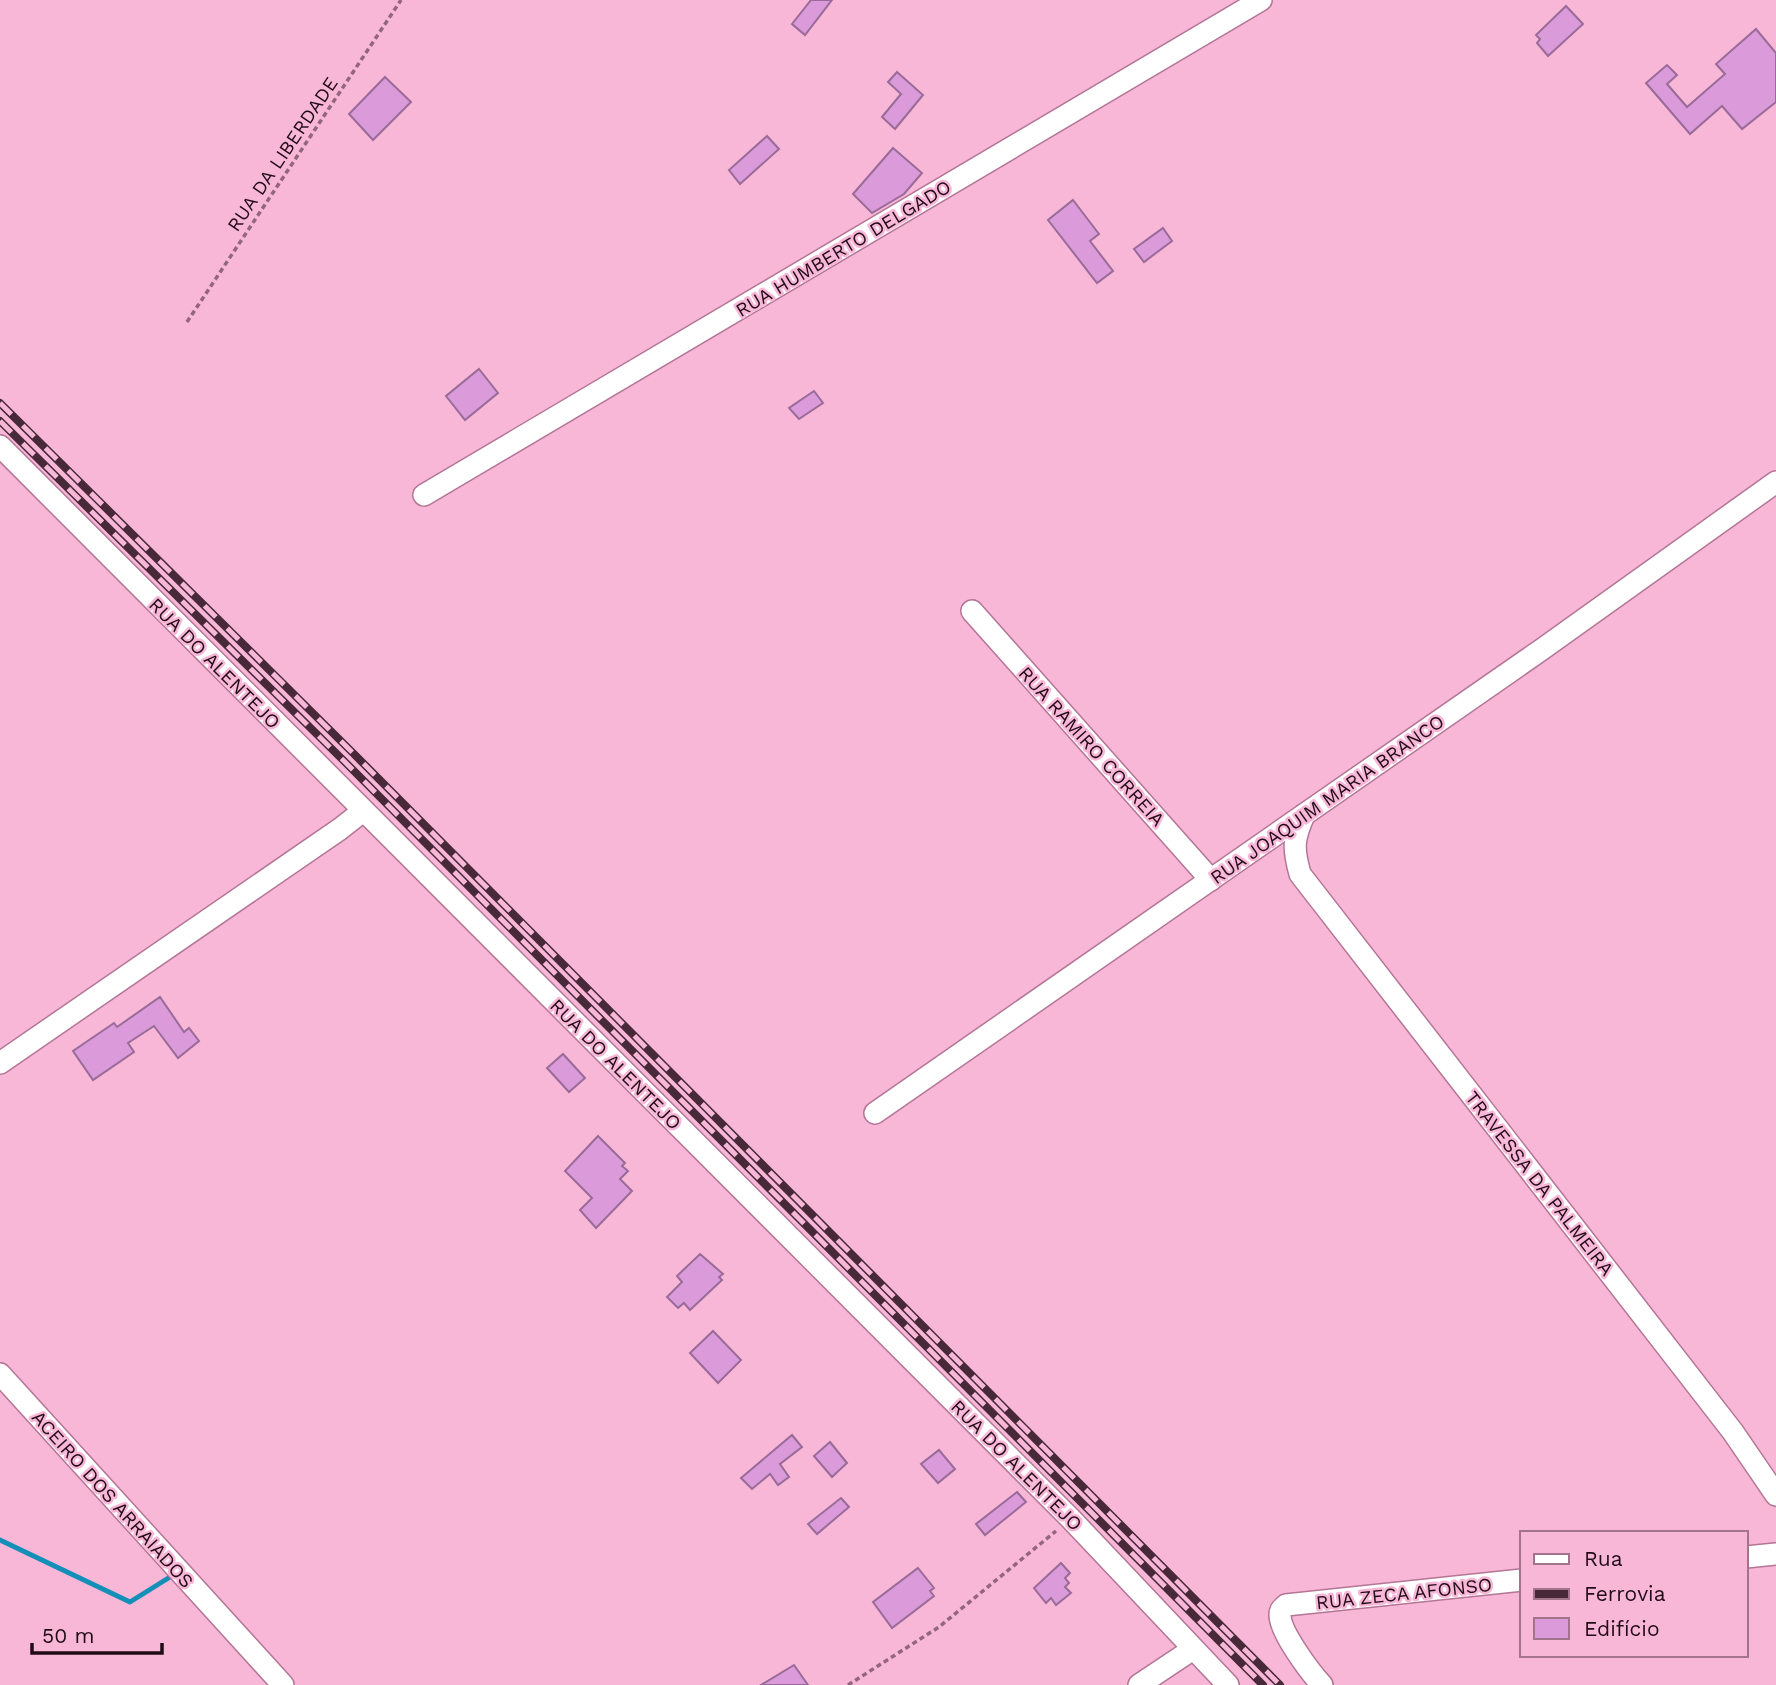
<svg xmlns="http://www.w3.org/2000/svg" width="1776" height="1685" font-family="'Work Sans',sans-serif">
<rect width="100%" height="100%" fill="#f9b7d8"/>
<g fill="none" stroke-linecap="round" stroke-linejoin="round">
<path stroke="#148fb7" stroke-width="5" d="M 0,1540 L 130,1602 L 170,1577"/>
</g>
<g fill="#db9ad9" stroke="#996b98" stroke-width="2">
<path d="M 811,0 L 832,0 L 805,35 L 792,24 Z"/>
<path d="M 1566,6 L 1583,24 L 1548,56 L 1537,43 L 1540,39 L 1536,35 Z"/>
<path d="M 1756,29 L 1776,53 L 1776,102 L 1742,129 L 1722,106 L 1690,134 L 1646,83 L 1667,65 L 1677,75 L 1667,84 L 1687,107 L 1725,74 L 1716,64 Z"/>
<path d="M 897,72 L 923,95 L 895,129 L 882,117 L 901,94 L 888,82 Z"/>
<path d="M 385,77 L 411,102 L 373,140 L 349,114 Z"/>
<path d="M 767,136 L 779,149 L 740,184 L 729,170 Z"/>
<path d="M 893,148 L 922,173 L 904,194 L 872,213 L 853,194 Z"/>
<path d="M 1073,200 L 1099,234 L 1090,241 L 1113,271 L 1097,283 L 1048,220 Z"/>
<path d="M 1163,228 L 1172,241 L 1144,262 L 1134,249 Z"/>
<path d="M 479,369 L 498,393 L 465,420 L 446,396 Z"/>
<path d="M 814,391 L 823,403 L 799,419 L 789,408 Z"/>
<path d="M 160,997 L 184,1032 L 189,1028 L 199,1041 L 178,1058 L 154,1026 L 128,1043 L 134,1052 L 93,1080 L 73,1051 L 114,1023 L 117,1027 Z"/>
<path d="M 563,1054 L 585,1078 L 569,1092 L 547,1068 Z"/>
<path d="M 598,1136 L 625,1163 L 622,1166 L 628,1171 L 620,1179 L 632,1191 L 596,1228 L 580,1210 L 592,1198 L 565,1171 Z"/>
<path d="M 700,1254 L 723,1274 L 719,1277 L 722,1280 L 690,1310 L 684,1303 L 678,1308 L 667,1297 L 682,1282 L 677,1276 Z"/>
<path d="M 713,1331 L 741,1360 L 718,1383 L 690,1353 Z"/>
<path d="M 792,1435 L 802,1447 L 780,1464 L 789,1477 L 778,1485 L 770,1474 L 752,1489 L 741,1478 Z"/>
<path d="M 830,1442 L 847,1463 L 832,1477 L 814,1456 Z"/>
<path d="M 939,1450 L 955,1469 L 938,1483 L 921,1464 Z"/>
<path d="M 1017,1492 L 1026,1502 L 985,1535 L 976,1524 Z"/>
<path d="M 841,1498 L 849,1507 L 817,1534 L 808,1524 Z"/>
<path d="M 1061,1563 L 1070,1573 L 1065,1578 L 1069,1583 L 1065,1587 L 1071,1593 L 1056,1605 L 1051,1598 L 1046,1603 L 1034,1588 Z"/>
<path d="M 918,1568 L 934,1588 L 930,1591 L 934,1596 L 892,1628 L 873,1602 Z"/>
<path d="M 794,1665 L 808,1685 L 761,1685 Z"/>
</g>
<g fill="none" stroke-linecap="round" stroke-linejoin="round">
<defs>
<g id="street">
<path d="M 0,446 L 1071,1519 L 1228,1685"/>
<path d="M 424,495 L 1261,0"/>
<path d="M 972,611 L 1211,880"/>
<path d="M 1304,815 C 1293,840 1293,848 1300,874 L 1733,1432 L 1776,1495"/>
<path d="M 0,1063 L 340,829 L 363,811"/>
<path d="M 875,1113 L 1541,650 L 1776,482"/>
<path d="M 0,1374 L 283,1685"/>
<path d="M 1746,1557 L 1776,1554"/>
<path d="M 1139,1685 L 1193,1649"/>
<path d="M 1322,1685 C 1310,1672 1280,1632 1280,1615 C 1280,1609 1282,1609 1286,1605 L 1522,1580"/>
</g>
</defs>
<use href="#street" stroke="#b37695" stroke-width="24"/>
<g stroke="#94667d" stroke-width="3.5" stroke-dasharray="5 3.5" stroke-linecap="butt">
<path d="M 187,322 L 401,0"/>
<path d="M 848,1685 L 939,1627 L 1056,1531"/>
</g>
<use href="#street" stroke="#fff" stroke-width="21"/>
<defs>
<g id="rail">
<path d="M 0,403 L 353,753 L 1280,1685"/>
<path d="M 0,421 L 344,761 L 1263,1685"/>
</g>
</defs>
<use href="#rail" stroke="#472939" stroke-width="8"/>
<use href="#rail" stroke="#f9b7d8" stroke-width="5" stroke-dasharray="16" stroke-linecap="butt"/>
</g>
<g text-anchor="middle" stroke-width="5" stroke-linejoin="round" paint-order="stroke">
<g font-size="19" fill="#210b17" stroke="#f9b7d8">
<text transform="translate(282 154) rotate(-56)" y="7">RUA DA LIBERDADE</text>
<text transform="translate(843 248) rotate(-31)" y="7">RUA HUMBERTO DELGADO</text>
<text transform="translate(215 663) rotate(45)" y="7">RUA DO ALENTEJO</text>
<text transform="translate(1092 746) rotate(48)" y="7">RUA RAMIRO CORREIA</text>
<text transform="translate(1327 799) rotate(-35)" y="7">RUA JOAQUIM MARIA BRANCO</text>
<text transform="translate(616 1064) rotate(45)" y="7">RUA DO ALENTEJO</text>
<text transform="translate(1540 1183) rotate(52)" y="7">TRAVESSA DA PALMEIRA</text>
<text transform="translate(1017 1465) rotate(45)" y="7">RUA DO ALENTEJO</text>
<text transform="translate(113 1499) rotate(48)" y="7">ACEIRO DOS ARRAIADOS</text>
<text transform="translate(1404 1593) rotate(-6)" y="7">RUA ZECA AFONSO</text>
</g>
</g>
<rect x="1520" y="1531" width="228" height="126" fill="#f9b7d8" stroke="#a3728b" stroke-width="2"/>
<rect x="1534" y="1554" width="35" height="10" fill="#ffffff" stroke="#a3728b" stroke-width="2"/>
<text x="1584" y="1566" font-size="21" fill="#210b17">Rua</text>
<rect x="1534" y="1589" width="35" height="10" fill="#472939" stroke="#a3728b" stroke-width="2"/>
<text x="1584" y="1601" font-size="21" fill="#210b17">Ferrovia</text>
<rect x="1534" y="1618" width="35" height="21" fill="#db9ad9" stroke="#a3728b" stroke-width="2"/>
<text x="1584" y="1636" font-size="21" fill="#210b17">Edifício</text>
<path d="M32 1643v10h130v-10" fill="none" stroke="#210b17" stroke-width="3.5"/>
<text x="42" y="1643" font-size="21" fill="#210b17" stroke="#f9b7d8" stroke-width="5" paint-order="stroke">50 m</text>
</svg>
